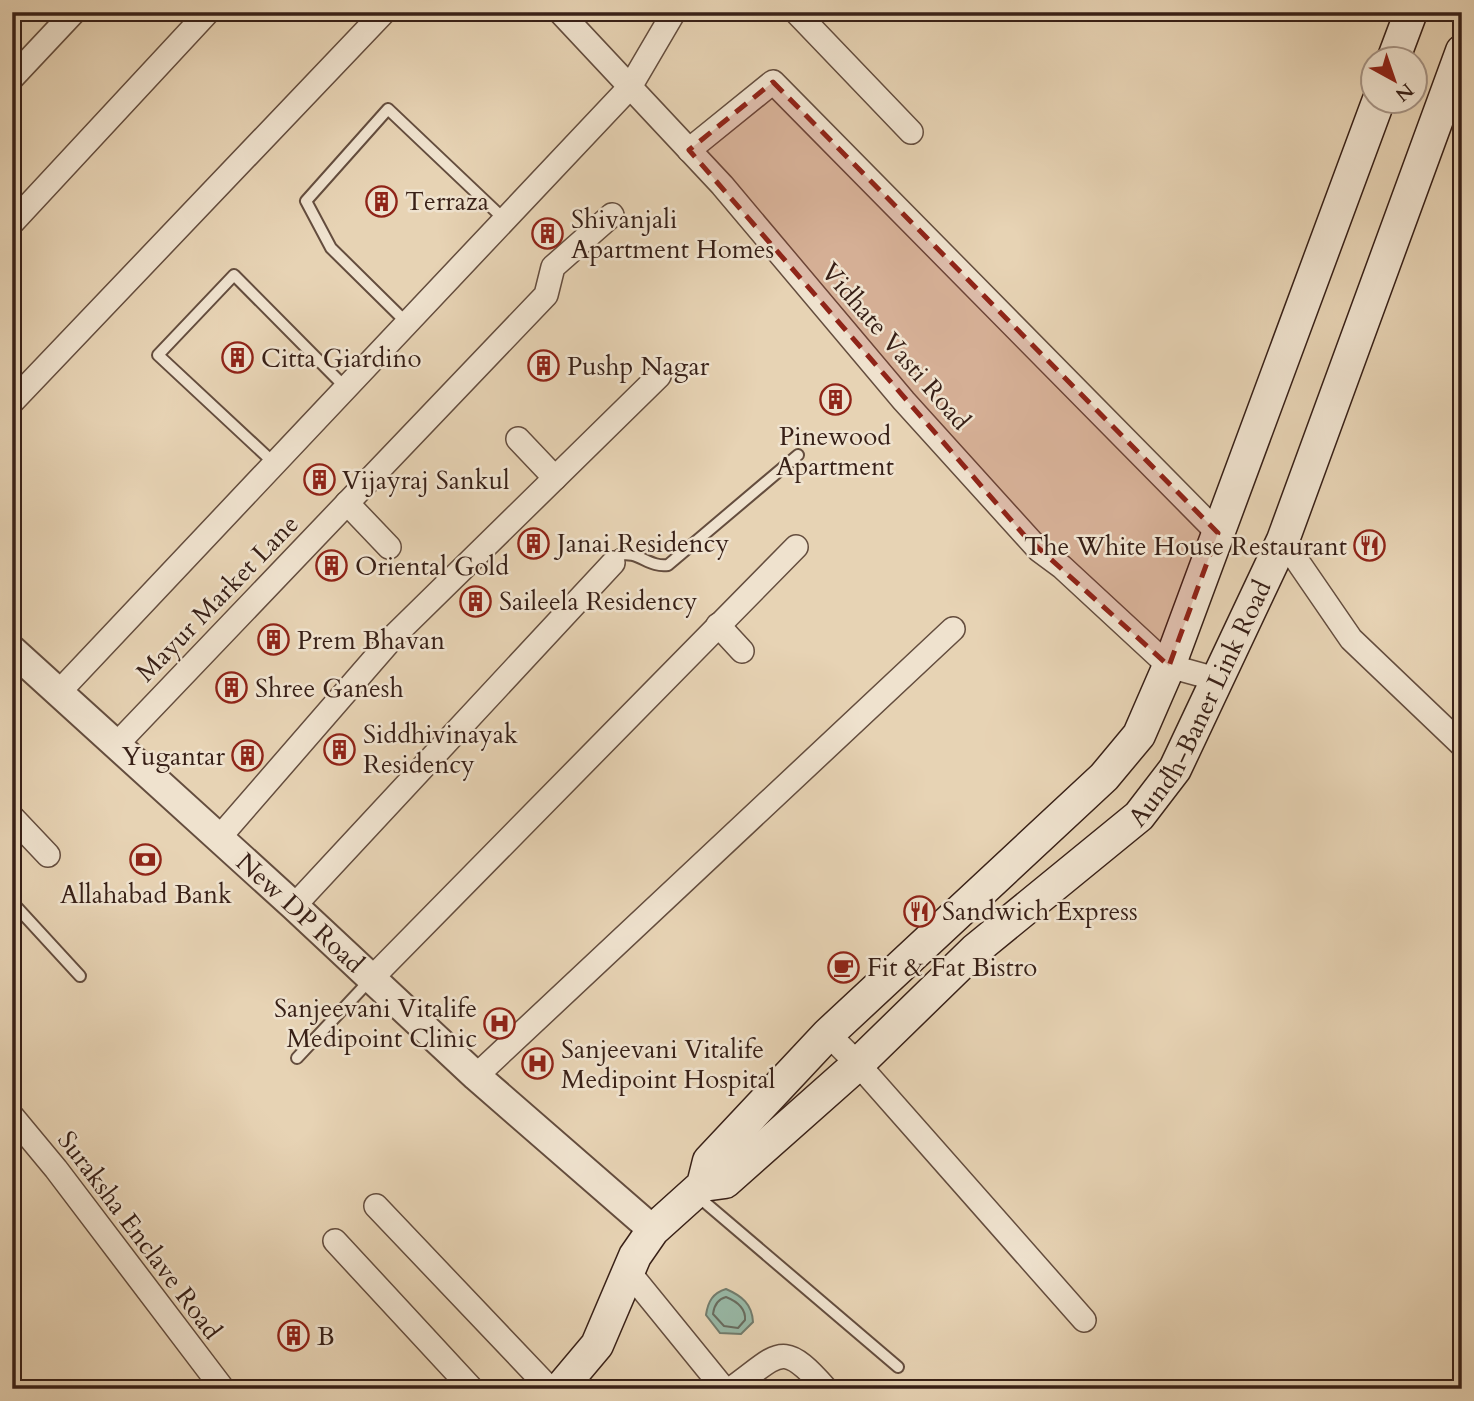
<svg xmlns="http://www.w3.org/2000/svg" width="1474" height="1401" font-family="Cardo,serif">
<rect width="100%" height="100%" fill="#e7d3b4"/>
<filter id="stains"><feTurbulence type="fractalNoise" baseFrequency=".00286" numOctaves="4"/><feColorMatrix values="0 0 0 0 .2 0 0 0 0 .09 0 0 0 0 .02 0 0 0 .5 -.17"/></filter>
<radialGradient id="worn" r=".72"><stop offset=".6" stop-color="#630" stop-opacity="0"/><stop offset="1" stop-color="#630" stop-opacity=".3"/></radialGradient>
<path fill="#98b9a7" stroke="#727c6d" stroke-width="2" d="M 726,1289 C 742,1296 752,1304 753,1322 L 741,1334 L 720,1333 L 706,1315 C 708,1301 713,1293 726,1289 Z"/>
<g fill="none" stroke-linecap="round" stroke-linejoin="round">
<path stroke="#686c5f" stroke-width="2" d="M 726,1297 C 736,1301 746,1308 745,1320 L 738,1328 L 724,1326 L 713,1314 C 714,1306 718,1299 726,1297 Z"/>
<defs>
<g id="service">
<path d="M 407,323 L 331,248 L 306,201 L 388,109 L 505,220"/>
<path d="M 275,464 L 158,355 L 234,275 L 346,388"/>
<path d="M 613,563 L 619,555 C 638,550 649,568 668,565 L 798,455"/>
<path d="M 12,902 L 80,976"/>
<path d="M 297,1058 L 371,979"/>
<path d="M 695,1194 L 898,1367"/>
</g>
<g id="minor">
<path d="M 560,12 L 722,185 L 904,401 L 1039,550 L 1062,567 L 1169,666 L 1216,679"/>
<path d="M 796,12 L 911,132"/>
<path d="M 12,78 L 74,12"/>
<path d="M 689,150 L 773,82 L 1218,533"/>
<path d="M 12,223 L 208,12"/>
<path d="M 12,402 L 384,12"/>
<path d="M 518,439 L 555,478"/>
<path d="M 347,503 L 389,547"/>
<path d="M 1283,540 L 1351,639 L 1462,745"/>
<path d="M 718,625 L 742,651"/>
<path d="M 59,692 L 630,87 L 674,12"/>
<path d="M 116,745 L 546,295 L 553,267 L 612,215"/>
<path d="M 12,817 L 48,855"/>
<path d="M 218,839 L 396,634 L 659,376"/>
<path d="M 294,906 L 613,563"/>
<path d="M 371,979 L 796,547"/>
<path d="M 828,1034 L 858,1064 L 1084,1320"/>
<path d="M 476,1076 L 953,629"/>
<path d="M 12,1116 L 56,1169 L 223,1389"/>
<path d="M 376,1206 L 550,1389"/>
<path d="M 335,1241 L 472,1389"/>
<path d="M 628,1271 L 724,1389"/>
<path d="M 731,1389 C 780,1354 781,1338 826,1389"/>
</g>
<g id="tertiary">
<path id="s1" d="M 12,650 L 294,906 L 476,1076 L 653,1230"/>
</g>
<g id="secondary">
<path d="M 1393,60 L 1411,12"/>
<path id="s2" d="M 703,1185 L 725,1182 L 858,1064 L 975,950 L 1139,816 L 1175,769 L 1283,540 L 1462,51"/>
<path d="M 560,1389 L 597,1345 L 635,1256 L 653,1230 L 703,1185 L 709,1161 L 828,1034 L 1104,777 L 1139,735 L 1169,666 L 1378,102"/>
</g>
</defs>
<use href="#service" stroke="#644d3e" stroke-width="14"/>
<use href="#minor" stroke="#644d3e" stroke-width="26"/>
<use href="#tertiary" stroke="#644d3e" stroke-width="32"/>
<use href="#secondary" stroke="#382017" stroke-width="35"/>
<use href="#service" stroke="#efe2ce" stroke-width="10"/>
<use href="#minor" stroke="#efe2ce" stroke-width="23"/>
<use href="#tertiary" stroke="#efe2ce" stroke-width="28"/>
<use href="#secondary" stroke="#efe2ce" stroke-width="32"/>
</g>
<path fill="#8f2418" fill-opacity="0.2" stroke="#8f2418" stroke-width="5" stroke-dasharray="14 9" stroke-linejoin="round" d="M 773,82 L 1218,533 L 1169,666 L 1024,535 L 689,150 Z"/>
<defs>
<symbol id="building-ring" viewBox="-11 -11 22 22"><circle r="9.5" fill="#efe2ce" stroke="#8f2418" stroke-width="1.5"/><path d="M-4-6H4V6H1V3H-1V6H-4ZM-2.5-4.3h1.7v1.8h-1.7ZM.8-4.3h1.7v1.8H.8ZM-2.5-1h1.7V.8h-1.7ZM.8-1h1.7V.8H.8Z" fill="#8f2418"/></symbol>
<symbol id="restaurant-ring" viewBox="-11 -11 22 22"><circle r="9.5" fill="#efe2ce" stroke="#8f2418" stroke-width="1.5"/><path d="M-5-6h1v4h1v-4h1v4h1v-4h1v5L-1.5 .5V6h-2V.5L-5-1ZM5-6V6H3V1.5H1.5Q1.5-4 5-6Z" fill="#8f2418"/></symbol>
<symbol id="bank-ring" viewBox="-11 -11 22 22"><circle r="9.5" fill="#efe2ce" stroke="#8f2418" stroke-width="1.5"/><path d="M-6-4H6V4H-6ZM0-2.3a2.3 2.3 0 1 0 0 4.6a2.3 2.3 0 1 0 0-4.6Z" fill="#8f2418"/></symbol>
<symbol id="cafe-ring" viewBox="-11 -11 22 22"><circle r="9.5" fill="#efe2ce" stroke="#8f2418" stroke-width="1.5"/><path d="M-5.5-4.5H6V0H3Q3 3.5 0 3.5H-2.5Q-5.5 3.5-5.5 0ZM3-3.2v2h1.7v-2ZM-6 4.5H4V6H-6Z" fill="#8f2418"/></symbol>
<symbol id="hospital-ring" viewBox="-11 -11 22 22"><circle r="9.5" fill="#efe2ce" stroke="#8f2418" stroke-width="1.5"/><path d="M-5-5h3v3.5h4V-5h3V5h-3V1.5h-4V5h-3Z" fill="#8f2418"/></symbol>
</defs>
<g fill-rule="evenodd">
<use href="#building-ring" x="364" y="184" width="35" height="35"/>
<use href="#building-ring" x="530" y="216" width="35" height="35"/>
<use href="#building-ring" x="220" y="340" width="35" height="35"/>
<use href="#building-ring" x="526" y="348" width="35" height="35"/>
<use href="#building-ring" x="818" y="382" width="35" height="35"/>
<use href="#building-ring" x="302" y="462" width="35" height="35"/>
<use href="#building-ring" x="516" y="526" width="35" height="35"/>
<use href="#restaurant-ring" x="1352" y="528" width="35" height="35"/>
<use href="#building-ring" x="314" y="548" width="35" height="35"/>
<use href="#building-ring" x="458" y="584" width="35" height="35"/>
<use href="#building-ring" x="256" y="622" width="35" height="35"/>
<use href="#building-ring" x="214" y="670" width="35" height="35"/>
<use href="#building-ring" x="322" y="732" width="35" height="35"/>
<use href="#building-ring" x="230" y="738" width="35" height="35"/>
<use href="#bank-ring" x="128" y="842" width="35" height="35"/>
<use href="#restaurant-ring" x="902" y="894" width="35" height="35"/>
<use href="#cafe-ring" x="826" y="950" width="35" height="35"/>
<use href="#hospital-ring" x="482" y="1006" width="35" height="35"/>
<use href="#hospital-ring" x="520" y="1046" width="35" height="35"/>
<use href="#building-ring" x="276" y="1318" width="35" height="35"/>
</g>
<g text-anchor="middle" stroke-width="5" stroke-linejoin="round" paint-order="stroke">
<g font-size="26" fill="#382017" stroke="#efe2ce" text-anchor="start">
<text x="405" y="210">Terraza</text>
<text x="571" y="228">Shivanjali<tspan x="571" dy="30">Apartment Homes</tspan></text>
<text x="261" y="367">Citta Giardino</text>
<text x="567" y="375">Pushp Nagar</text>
<text x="835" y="445" text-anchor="middle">Pinewood<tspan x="835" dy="30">Apartment</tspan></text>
<text x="342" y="489">Vijayraj Sankul</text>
<text x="557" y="552">Janai Residency</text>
<text x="1347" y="555" text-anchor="end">The White House Restaurant</text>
<text x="355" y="575">Oriental Gold</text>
<text x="499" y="610">Saileela Residency</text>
<text x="297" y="649">Prem Bhavan</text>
<text x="255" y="697">Shree Ganesh</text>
<text x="363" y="743">Siddhivinayak<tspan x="363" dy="30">Residency</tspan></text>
<text x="225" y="765" text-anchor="end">Yugantar</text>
<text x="146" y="903" text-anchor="middle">Allahabad Bank</text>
<text x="942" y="920">Sandwich Express</text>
<text x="867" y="976">Fit &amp; Fat Bistro</text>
<text x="477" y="1017" text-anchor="end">Sanjeevani Vitalife<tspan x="477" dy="30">Medipoint Clinic</tspan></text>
<text x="561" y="1058">Sanjeevani Vitalife<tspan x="561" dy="30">Medipoint Hospital</tspan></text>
<text x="317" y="1345">B</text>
</g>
<g font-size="26" fill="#382017" stroke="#efe2ce">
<text transform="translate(896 346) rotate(49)" y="9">Vidhate Vasti Road</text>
<text transform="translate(217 598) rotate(-46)" y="9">Mayur Market Lane</text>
<text dy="9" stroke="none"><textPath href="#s2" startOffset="704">Aundh-Baner Link Road</textPath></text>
<text dy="9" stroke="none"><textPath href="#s1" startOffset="390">New DP Road</textPath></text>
<text transform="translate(140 1235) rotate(53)" y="9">Suraksha Enclave Road</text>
</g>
</g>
<rect width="1474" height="1401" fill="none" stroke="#e7d3b4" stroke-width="42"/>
<rect x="14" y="14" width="1446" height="1373" fill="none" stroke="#382017" stroke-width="3.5"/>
<rect x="21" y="21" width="1432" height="1359" fill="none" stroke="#382017" stroke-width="2"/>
<g transform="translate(1394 80) rotate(140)"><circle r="33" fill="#efe2ce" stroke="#a69485" stroke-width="2"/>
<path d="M0-5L12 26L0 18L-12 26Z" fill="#8f2418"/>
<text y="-10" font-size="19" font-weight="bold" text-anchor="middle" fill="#382017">N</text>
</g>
<rect width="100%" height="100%" filter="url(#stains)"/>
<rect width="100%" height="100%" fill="url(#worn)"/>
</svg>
